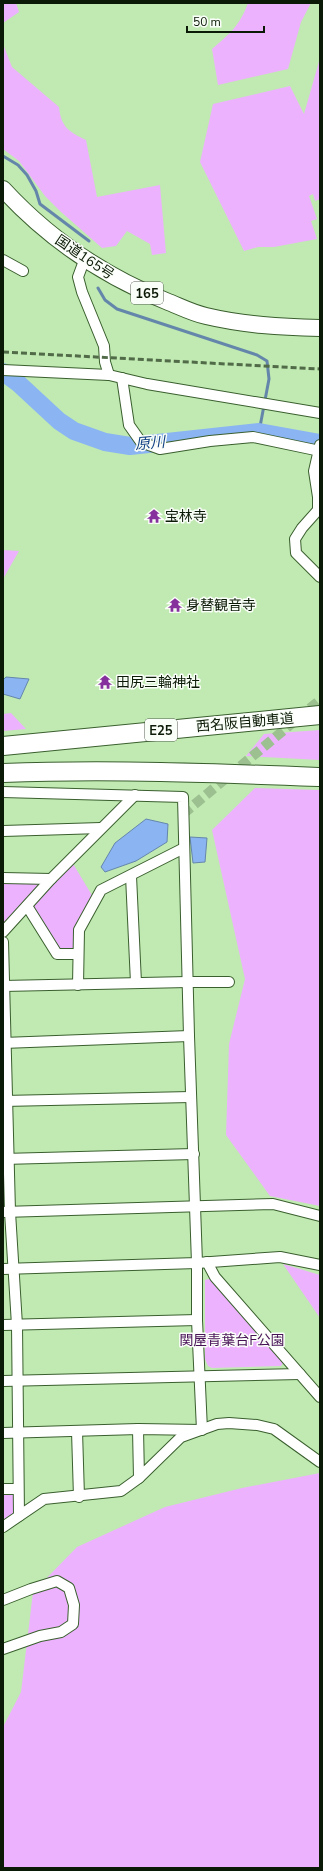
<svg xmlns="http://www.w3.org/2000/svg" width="323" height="1871" font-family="'Nunito Sans','Noto Sans JP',sans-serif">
<rect width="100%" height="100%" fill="#c0eab2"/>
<g fill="#edb2fe">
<path d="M 3,3 L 16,3 L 19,12 L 3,23 Z"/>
<path d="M 248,3 L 311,3 L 301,22 L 288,69 L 218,85 L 212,49 C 230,34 240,25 248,3 Z"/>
<path d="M 3,44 L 12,67 L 59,107 C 61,127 69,132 86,140 L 97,197 L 160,185 L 166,253 L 152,255 L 150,244 L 127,231 L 116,246 L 102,248 L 60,211 L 45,196 L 19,161 L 3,149 Z"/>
<path d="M 320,58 L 320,199 L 315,201 L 313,194 L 309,196 L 317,219 L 311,221 L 317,239 L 274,247 L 258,247 L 244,251 L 200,162 L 213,104 L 290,86 L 304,114 Z"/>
<path d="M 3,550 L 19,551 L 3,579 Z"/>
<path d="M 11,713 L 26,729 L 3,731 L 3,714 Z"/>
<path d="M 320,730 L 320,760 L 246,756 L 264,734 Z"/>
<path d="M 255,788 L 320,790 L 320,1206 L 270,1196 L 226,1135 L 229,1044 L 245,979 L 212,830 Z"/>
<path d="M 72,862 L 93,897 L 73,931 L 76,950 L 58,950 L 30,906 Z"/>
<path d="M 3,882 L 44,882 L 3,927 Z"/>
<path d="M 283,1264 L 320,1275 L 320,1318 Z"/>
<path d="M 212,1278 L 285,1360 L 281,1366 L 212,1368 L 208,1366 L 205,1359 L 205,1280 Z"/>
<path d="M 320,1473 L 320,1868 L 3,1868 L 3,1727 L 21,1692 L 33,1592 L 77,1547 L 165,1507 L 242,1488 Z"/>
<path d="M 3,1492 L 11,1492 L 15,1497 L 15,1512 L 3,1521 Z"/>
</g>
<g fill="#8bb4f2" stroke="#6586ab">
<path d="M 6,677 L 29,679 L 20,699 L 3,694 L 3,680 Z"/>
<path d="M 146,819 L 168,824 L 167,842 L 136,861 L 105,872 L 101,867 L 115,843 Z"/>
<path d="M 190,837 L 207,838 L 205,862 L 193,863 Z"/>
</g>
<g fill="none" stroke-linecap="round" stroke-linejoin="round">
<g stroke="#6586ab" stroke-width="3">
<path d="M 3,156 L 18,165 L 27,175 L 36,191 L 40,204 L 89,241"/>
<path d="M 98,288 L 105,300 L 117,309 L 257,355 L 267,361 L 269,379 L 259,432"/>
</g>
<path stroke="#8bb4f2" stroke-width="18" d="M 3,372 L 18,383 L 59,421 L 74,431 L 105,442 L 130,446 L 259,432 L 320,443"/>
<path stroke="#9cc090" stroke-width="10" stroke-dasharray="10 5" stroke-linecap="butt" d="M 183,814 L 320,700"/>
<defs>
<g id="minor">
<path d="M 85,258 L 78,277 L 82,292 L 104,346 L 105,362 L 109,375"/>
<path d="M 3,260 L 23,271"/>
<path d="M 3,370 L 109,375 L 147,384 L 320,413"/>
<path d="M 122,378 L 129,425 L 141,442 L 160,449 L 210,441 L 253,437 L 320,451"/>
<path d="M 320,445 L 314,471 L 318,497 L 318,510 L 302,528 L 295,539 L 296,553 L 320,577"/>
<path d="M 3,792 L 183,797 L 189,1036 L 197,1263 L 197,1320 L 202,1430 L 138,1429 L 3,1433"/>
<path d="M 3,831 L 101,828"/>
<path d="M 131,876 L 136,983"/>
<path d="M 3,878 L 51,879"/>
<path d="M 27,906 L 57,954 L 78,954"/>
<path d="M 3,932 L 51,879 L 135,795"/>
<path d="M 3,942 L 10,1212 L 17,1325 L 19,1516"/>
<path d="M 78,985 L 79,930 L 101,890 L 184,848"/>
<path d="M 3,986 L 188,982 L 229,982"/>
<path d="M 3,1043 L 189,1036"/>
<path d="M 3,1101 L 191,1097"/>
<path d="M 3,1159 L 194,1154"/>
<path d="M 3,1212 L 273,1204 L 320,1216"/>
<path d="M 207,1262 L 215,1277 L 320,1397"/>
<path d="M 3,1269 L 197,1263 L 280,1257 L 320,1265"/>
<path d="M 3,1325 L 197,1320"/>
<path d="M 3,1381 L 300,1374"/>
<path d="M 138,1429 L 139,1478 L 181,1437 L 217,1424 L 229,1423 L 257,1425 L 274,1429 L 320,1462"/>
<path d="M 77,1431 L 79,1497"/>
<path d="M 3,1489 L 18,1489"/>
<path d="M 3,1527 L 44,1499 L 121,1491 L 139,1478"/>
<path d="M 3,1600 L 31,1589 L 57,1581 L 69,1588 L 74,1605 L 73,1624 L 61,1632 L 40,1636 L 3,1649"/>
</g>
<path id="trunk" d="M 3,189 C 49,239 104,276 166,301 C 179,306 192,313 206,316 C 244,325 281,327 320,328"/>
<g id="motorway">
<path d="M 3,746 L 320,715"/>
<path d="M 3,773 C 109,769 214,773 320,777"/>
</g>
</defs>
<use href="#minor" stroke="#3a5f2e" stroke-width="12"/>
<use href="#trunk" stroke="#3a5f2e" stroke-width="18"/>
<use href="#motorway" stroke="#3a5f2e" stroke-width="20"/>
<use href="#minor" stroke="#fff" stroke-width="10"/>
<use href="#trunk" stroke="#fff" stroke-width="16"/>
<use href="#motorway" stroke="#fff" stroke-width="18"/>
<path stroke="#516a48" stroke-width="3" stroke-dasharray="6 3" stroke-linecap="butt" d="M 3,352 L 320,369"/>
</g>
<defs>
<symbol id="temple-bare" viewBox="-9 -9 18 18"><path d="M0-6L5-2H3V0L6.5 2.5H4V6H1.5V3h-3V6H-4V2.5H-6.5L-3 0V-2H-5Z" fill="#86309e" stroke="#fafef8" stroke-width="2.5" paint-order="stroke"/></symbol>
</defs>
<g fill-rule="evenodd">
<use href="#temple-bare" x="144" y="506" width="20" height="20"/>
<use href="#temple-bare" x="165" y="595" width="20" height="20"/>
<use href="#temple-bare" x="95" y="672" width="20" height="20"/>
</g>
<g text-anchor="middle" stroke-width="3" stroke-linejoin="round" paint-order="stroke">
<g fill="#fafef8" stroke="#535e4f" stroke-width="1">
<rect x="131" y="282" width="32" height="22" rx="3"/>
<rect x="145" y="719" width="32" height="22" rx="3"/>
</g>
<g font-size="13" font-weight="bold" fill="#0b1a06">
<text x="147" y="298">165</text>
<text x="161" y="735">E25</text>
</g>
<g font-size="14" fill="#0b1a06" stroke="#fafef8">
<text transform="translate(85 257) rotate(34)" y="5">国道165号</text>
<text transform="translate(245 722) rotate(-5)" y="5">西名阪自動車道</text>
</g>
<g font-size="14" fill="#0b1a06" stroke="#fafef8" text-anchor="start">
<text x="165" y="521">宝林寺</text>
<text x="186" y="610">身替観音寺</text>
<text x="116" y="687">田尻三輪神社</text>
</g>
<g font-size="14" fill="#471156" stroke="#fafef8">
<text x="232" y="1345">関屋青葉台F公園</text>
</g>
<g font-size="15" font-style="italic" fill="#134285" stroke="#fafef8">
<text transform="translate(150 443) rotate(-5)" y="5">原川</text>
</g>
</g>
<rect width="323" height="1871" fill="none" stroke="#0b1a06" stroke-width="8"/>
<path d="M187 26v6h77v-6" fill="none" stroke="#0b1a06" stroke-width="2"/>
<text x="193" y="26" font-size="12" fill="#0b1a06" stroke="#fafef8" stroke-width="3" paint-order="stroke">50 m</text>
</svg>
